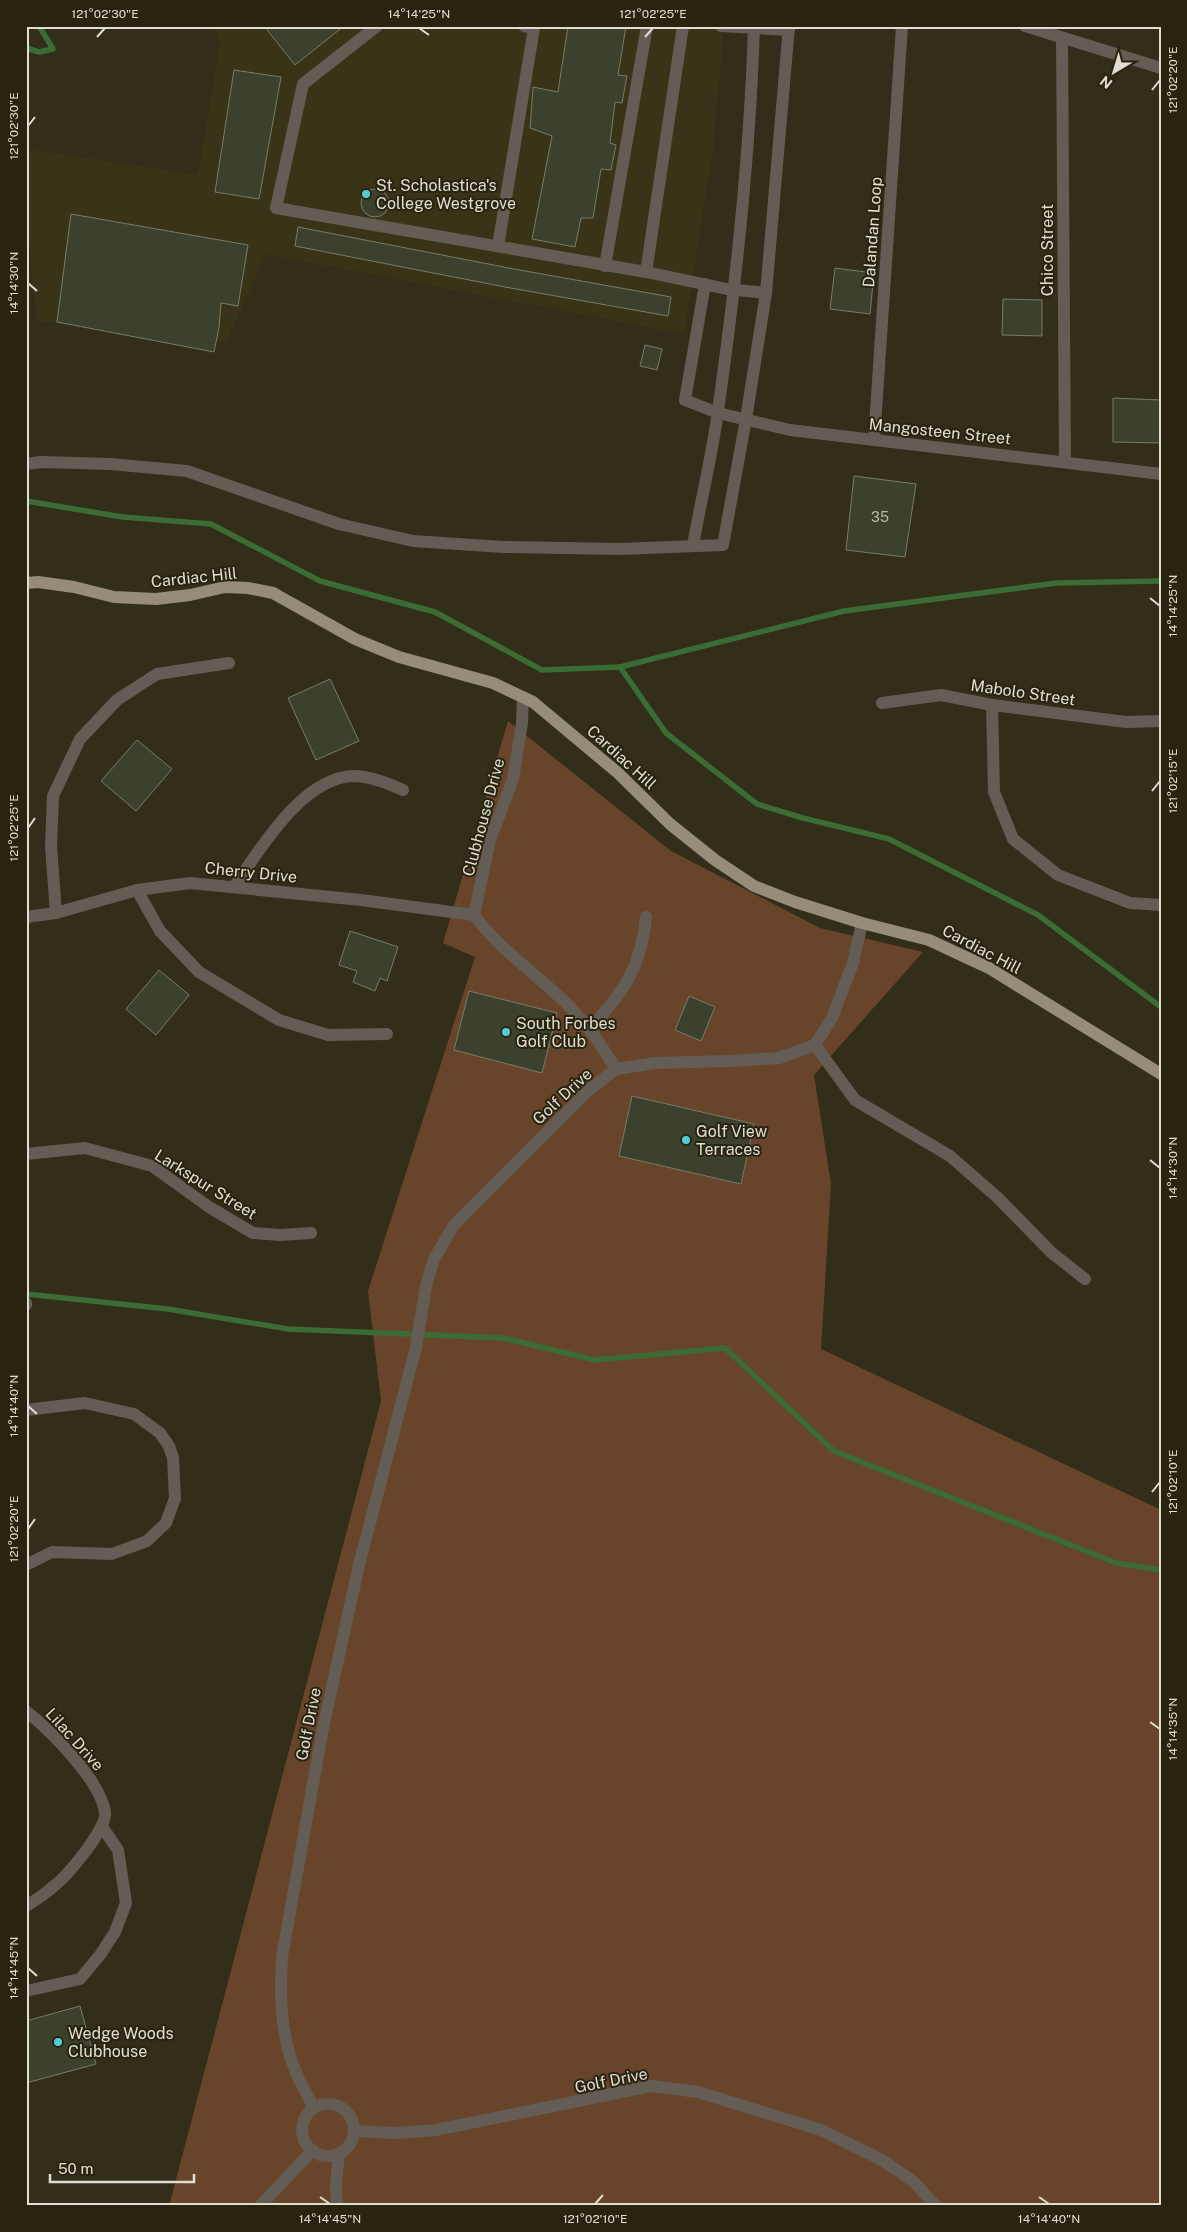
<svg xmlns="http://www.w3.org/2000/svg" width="1187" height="2232" font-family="'Public Sans',sans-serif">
<rect width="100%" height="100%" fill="#322e19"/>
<path fill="#393418" d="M 213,26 L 724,26 L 713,150 L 684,334 L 266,254 L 226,343 L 37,321 L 26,212 L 26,149 L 198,175 L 220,42 Z"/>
<path fill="#68452a" d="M 508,721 L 671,851 L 820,928 L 923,952 L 814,1075 L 831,1184 L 821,1349 L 1161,1510 L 1161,2206 L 169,2206 L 381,1401 L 368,1291 L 475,957 L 443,943 Z"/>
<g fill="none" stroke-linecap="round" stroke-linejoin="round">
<g stroke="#3b6c35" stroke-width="5.5">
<path d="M 26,48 L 39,52 L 53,49 L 39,26"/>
<path d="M 26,501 L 123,517 L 211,524 L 320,581 L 435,612 L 542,670 L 620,667 L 844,611 L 1057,583 L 1161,581"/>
<path d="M 620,667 L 666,733 L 757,804 L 803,818 L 889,839 L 1038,915 L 1161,1007"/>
<path d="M 26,1294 L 168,1309 L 288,1329 L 503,1338 L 595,1360 L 725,1348 L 834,1451 L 1116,1563 L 1161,1570"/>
</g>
</g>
<g fill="#3c412d" stroke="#777d67">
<path d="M 264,26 L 344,26 L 295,65 Z"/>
<path d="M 568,26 L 626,26 L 618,75 L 627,76 L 622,103 L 615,102 L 610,143 L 616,145 L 611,170 L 601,169 L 593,218 L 581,218 L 575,247 L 532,239 L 552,136 L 530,128 L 533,87 L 558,92 Z"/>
<path d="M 234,70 L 281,77 L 259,199 L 215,192 Z"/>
<circle cx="375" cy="203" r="14"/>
<path d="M 71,214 L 248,245 L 238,306 L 221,303 L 219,328 L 214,352 L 57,322 Z"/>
<path d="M 298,227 L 514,269 L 671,297 L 668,316 L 505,287 L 295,246 Z"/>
<path d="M 835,268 L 874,273 L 870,314 L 830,309 Z"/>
<path d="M 1003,299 L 1042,300 L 1042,336 L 1002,335 Z"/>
<path d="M 645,345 L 662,349 L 657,370 L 640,366 Z"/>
<path d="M 1113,398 L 1161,400 L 1161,443 L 1113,442 Z"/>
<path d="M 854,476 L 916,484 L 905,557 L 846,550 Z"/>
<path d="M 330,679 L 359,741 L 316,760 L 288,698 Z"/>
<path d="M 137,740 L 172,769 L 136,811 L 101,781 Z"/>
<path d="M 350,931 L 398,947 L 387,981 L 380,978 L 375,991 L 353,982 L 357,971 L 339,965 Z"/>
<path d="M 159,970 L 189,995 L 156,1035 L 126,1009 Z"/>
<path d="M 469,991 L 557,1013 L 542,1073 L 454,1050 Z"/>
<path d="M 689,996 L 715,1007 L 701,1041 L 675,1030 Z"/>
<path d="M 632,1096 L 754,1124 L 741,1184 L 619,1156 Z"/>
<path d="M 80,2006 L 96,2064 L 26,2083 L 26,2021 Z"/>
</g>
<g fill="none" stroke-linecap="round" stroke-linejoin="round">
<g stroke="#635d55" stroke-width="12">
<path d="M 377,26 L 303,84 L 276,208 L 646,272 L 727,289 L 766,293"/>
<path d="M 721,26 L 789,30"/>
<path d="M 1025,26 L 1161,68"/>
<path d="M 1062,39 L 1065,461"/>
<path d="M 498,246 L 534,28 L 524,26"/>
<path d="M 605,266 L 647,26"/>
<path d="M 646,272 L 683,26"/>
<path d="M 705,284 L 685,400 L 718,413 L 790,430 L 1161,474"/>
<path d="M 874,440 L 902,26"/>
<path d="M 26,464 L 41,462 L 110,464 L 187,471 L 339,524 L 413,541 L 503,547 L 619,549 L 723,545 L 746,419 L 766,293 L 789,26"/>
<path d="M 693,545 C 701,500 712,456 718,411 C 736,284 750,155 754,26"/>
<path d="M 523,697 L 522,723 L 513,779 L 490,840 L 474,915 C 499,949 535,973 565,1002 C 586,1022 601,1045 616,1069"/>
<path d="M 882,703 L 941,695 L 992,705 L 1126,722 L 1161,721"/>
<path d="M 992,705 L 994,792 L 1013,839 L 1058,875 L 1130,903 L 1161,905"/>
<path d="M 234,887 C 260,849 303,776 355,776 C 372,777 387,783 403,790"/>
<path d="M 137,890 L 160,931 L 199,972 L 279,1020 L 328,1035 L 387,1034"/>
<path d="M 56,913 L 51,846 L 53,796 L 80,739 L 117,700 L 157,674 L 229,663"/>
<path d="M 26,917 L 56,913 L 137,890 L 190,883 L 361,900 L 474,915"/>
<path d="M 590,1029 C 624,991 641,968 646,917"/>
<path d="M 815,1045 L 855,1100 L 950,1156 L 997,1197 L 1052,1253 L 1085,1279"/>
<path d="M 26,1154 L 85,1148 L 152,1166 L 209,1207 L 253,1233 L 280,1235 L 311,1233"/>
<path d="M 26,1303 L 26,1305"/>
<path d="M 26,1410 L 85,1403 L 134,1414 L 160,1433 L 169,1446 L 173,1458 L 175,1498 L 166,1523 L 147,1541 L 112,1554 L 52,1552 L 26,1565"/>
<path d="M 26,1711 C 51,1731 100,1780 105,1812 C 108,1828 67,1876 54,1886 C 45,1894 36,1900 26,1906"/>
<path d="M 26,1991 L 80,1979 L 100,1955 L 115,1932 L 126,1903 L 118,1850 L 103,1828"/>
<circle cx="328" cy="2130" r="26"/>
<path d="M 314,2108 C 308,2095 300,2083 295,2070 C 280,2034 280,1994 282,1957 L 323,1728 L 359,1565 L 416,1347 L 426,1286 L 434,1259 L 454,1225 L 589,1090 L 616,1069 L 655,1063 L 731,1061 L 779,1058 L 815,1045 L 832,1018 L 853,963 L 862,923"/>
<path d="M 354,2131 L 397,2133 L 436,2130 L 651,2086 L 698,2092 L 821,2130 L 882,2160 L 913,2181 L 936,2206"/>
<path d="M 260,2206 L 313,2150"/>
<path d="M 337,2206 L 336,2185 L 339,2153"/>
</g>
<path stroke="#978c7a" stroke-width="12" d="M 26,583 L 38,582 L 74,587 L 114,597 L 156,599 L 190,595 L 225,587 L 248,588 L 273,593 L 355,639 L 399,657 L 493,683 L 533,702 L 618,773 L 670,824 L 715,860 L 754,886 L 795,902 L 862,923 L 929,940 L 989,968 L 1161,1074"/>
</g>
<path fill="none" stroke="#e0ded1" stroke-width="2" d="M 419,28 L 429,35M 97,37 L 105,28M 645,37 L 653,28M 1152,90 L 1160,80M 28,126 L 35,117M 28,283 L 37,291M 1150,598 L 1160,606M 1152,791 L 1160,781M 28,828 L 35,818M 1150,1160 L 1160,1168M 28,1406 L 37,1414M 1152,1492 L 1160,1482M 28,1529 L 35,1519M 1150,1722 L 1160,1729M 28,1968 L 37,1976M 320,2197 L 330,2204M 1039,2197 L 1049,2204M 595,2204 L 603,2195"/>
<g fill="#52cbd8" stroke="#282410" stroke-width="2">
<circle cx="366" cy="194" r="5"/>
<circle cx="506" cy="1032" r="5"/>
<circle cx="686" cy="1140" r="5"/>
<circle cx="58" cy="2042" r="5"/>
</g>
<g text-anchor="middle" stroke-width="4" stroke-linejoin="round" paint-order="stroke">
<g font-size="14" fill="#b7b7a8">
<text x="880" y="522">35</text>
</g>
<g font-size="16" fill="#e0ded1" stroke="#282410" text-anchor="start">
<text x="376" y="191">St. Scholastica's<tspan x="376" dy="18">College Westgrove</tspan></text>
<text x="516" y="1029">South Forbes<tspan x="516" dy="18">Golf Club</tspan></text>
<text x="696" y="1137">Golf View<tspan x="696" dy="18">Terraces</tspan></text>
<text x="68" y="2039">Wedge Woods<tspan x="68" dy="18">Clubhouse</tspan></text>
</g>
<g font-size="16" fill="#e0ded1" stroke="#282410">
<text transform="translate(872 232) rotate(-86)" y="6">Dalandan Loop</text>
<text transform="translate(1047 250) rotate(-90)" y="6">Chico Street</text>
<text transform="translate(940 431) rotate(6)" y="6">Mangosteen Street</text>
<text transform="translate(194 577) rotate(-6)" y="6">Cardiac Hill</text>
<text transform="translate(1023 692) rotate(8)" y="6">Mabolo Street</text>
<text transform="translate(622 757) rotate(42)" y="6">Cardiac Hill</text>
<text transform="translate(483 817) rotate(-75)" y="6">Clubhouse Drive</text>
<text transform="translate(251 872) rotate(6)" y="6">Cherry Drive</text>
<text transform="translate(982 949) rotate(28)" y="6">Cardiac Hill</text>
<text transform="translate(562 1096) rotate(-43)" y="6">Golf Drive</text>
<text transform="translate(206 1184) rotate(32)" y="6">Larkspur Street</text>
<text transform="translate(308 1724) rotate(-79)" y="6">Golf Drive</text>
<text transform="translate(75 1739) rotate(48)" y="6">Lilac Drive</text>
<text transform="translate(611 2080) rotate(-11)" y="6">Golf Drive</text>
</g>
</g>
<rect width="1187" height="2232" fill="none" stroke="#282410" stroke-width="55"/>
<g transform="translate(1114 72) rotate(218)" stroke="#282410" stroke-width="4" paint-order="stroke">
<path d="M0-4L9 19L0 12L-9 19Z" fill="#e0ded1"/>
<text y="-8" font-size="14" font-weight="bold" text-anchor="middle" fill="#e0ded1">N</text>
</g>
<path d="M50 2174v8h144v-8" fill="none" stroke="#e0ded1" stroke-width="2.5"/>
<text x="58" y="2174" font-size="15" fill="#e0ded1" stroke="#282410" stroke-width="4" paint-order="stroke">50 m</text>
<rect x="28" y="28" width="1132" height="2176" fill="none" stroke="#e0ded1" stroke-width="2"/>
<g font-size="12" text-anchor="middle" fill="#e0ded1">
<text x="105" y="18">121°02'30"E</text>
<text x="419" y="18">14°14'25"N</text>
<text x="653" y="18">121°02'25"E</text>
<text transform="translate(1173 80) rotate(-90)" y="4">121°02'20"E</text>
<text transform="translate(14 126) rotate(-90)" y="4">121°02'30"E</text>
<text transform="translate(14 283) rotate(-90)" y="4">14°14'30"N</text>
<text transform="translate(1173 606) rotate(-90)" y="4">14°14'25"N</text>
<text transform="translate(1173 781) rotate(-90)" y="4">121°02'15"E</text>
<text transform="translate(14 828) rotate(-90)" y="4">121°02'25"E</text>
<text transform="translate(1173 1168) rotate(-90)" y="4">14°14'30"N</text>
<text transform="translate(14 1406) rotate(-90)" y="4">14°14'40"N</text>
<text transform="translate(1173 1482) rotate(-90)" y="4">121°02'10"E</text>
<text transform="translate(14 1529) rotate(-90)" y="4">121°02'20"E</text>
<text transform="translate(1173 1729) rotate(-90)" y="4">14°14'35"N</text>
<text transform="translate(14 1968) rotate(-90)" y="4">14°14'45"N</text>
<text x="330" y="2223">14°14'45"N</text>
<text x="595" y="2223">121°02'10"E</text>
<text x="1049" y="2223">14°14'40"N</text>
</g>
</svg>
